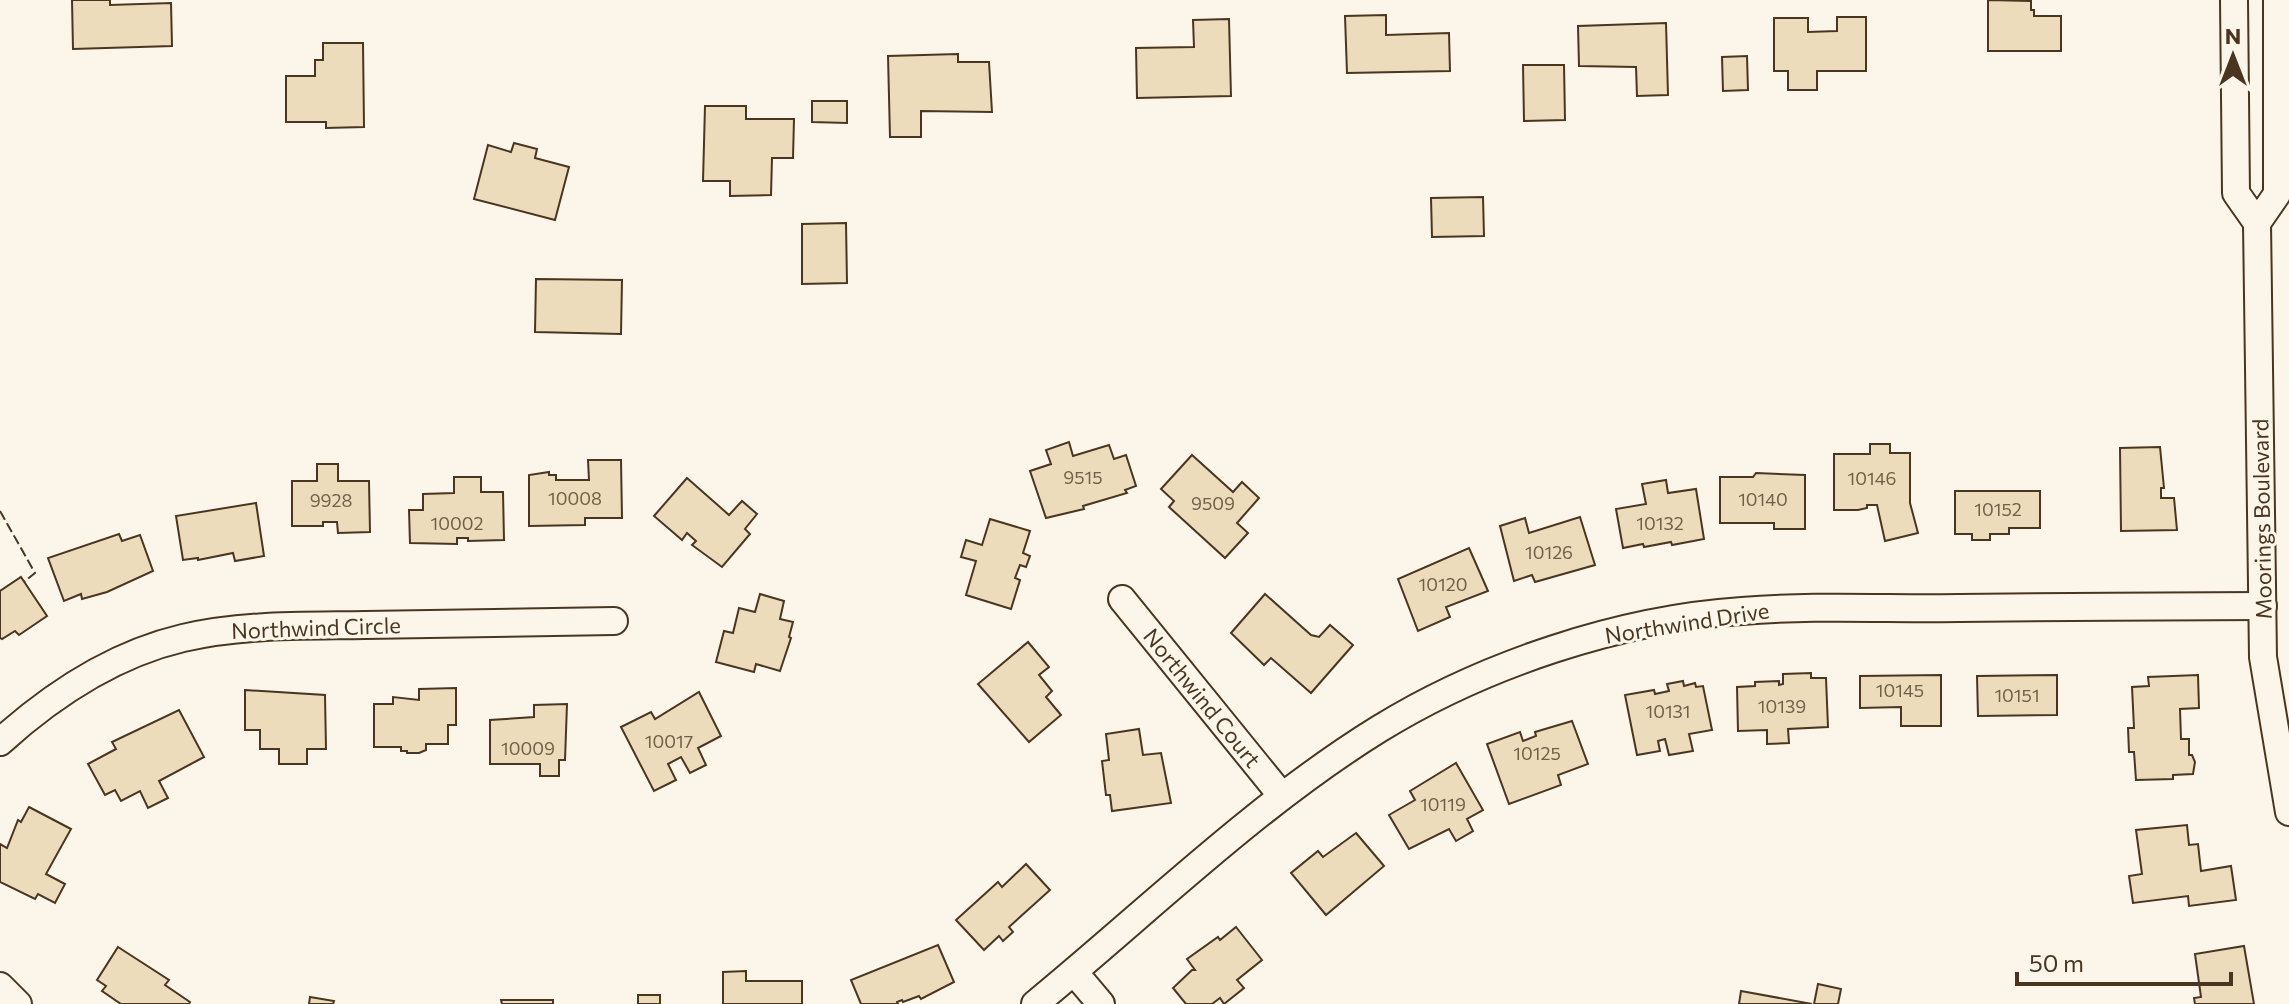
<svg xmlns="http://www.w3.org/2000/svg" width="2289" height="1004" font-family="Commissioner,sans-serif">
<rect width="100%" height="100%" fill="#fbf6e9"/>
<g fill="#ecdcbc" stroke="#4a3520" stroke-width="2">
<path d="M 72,0 L 110,0 L 110,5 L 171,3 L 172,46 L 73,49 Z"/>
<path d="M 1988,0 L 2031,1 L 2031,10 L 2034,10 L 2034,16 L 2061,16 L 2061,51 L 1988,51 Z"/>
<path d="M 1386,15 L 1386,35 L 1449,33 L 1450,71 L 1347,73 L 1345,16 Z"/>
<path d="M 1837,17 L 1866,17 L 1866,71 L 1817,71 L 1817,90 L 1788,90 L 1788,71 L 1774,71 L 1774,18 L 1808,18 L 1808,32 L 1837,31 Z"/>
<path d="M 1229,19 L 1231,96 L 1137,98 L 1136,48 L 1194,47 L 1193,20 Z"/>
<path d="M 1666,23 L 1668,95 L 1637,96 L 1636,67 L 1579,66 L 1578,26 Z"/>
<path d="M 323,43 L 363,43 L 364,127 L 326,128 L 326,122 L 286,122 L 286,76 L 315,76 L 315,60 L 323,60 Z"/>
<path d="M 958,54 L 958,62 L 989,62 L 992,112 L 921,111 L 921,137 L 890,137 L 888,56 Z"/>
<path d="M 1747,56 L 1748,90 L 1723,91 L 1722,57 Z"/>
<path d="M 1523,65 L 1564,65 L 1565,120 L 1524,121 Z"/>
<path d="M 812,101 L 847,101 L 847,123 L 812,122 Z"/>
<path d="M 705,106 L 746,106 L 746,119 L 794,119 L 793,158 L 772,158 L 771,195 L 730,196 L 730,181 L 703,181 Z"/>
<path d="M 514,143 L 537,149 L 535,158 L 569,167 L 555,220 L 474,199 L 488,145 L 511,152 Z"/>
<path d="M 1483,197 L 1484,236 L 1432,237 L 1431,198 Z"/>
<path d="M 846,223 L 847,283 L 802,284 L 802,224 Z"/>
<path d="M 536,279 L 622,280 L 621,334 L 535,332 Z"/>
<path d="M 1069,442 L 1073,456 L 1109,445 L 1114,459 L 1126,455 L 1136,486 L 1125,490 L 1127,493 L 1083,506 L 1084,509 L 1046,518 L 1030,471 L 1051,464 L 1046,450 Z"/>
<path d="M 1870,444 L 1890,444 L 1890,453 L 1910,453 L 1910,503 L 1918,533 L 1885,541 L 1877,505 L 1867,505 L 1867,508 L 1858,510 L 1834,510 L 1834,454 L 1870,454 Z"/>
<path d="M 2160,447 L 2164,488 L 2161,488 L 2161,498 L 2174,498 L 2177,530 L 2121,531 L 2120,448 Z"/>
<path d="M 1192,455 L 1233,492 L 1242,482 L 1259,498 L 1237,523 L 1248,533 L 1225,558 L 1169,507 L 1174,501 L 1161,489 Z"/>
<path d="M 588,460 L 621,460 L 622,518 L 585,518 L 585,525 L 529,526 L 529,475 L 549,472 L 549,475 L 556,475 L 556,480 L 589,480 Z"/>
<path d="M 317,464 L 338,464 L 338,481 L 369,481 L 370,532 L 338,533 L 337,522 L 323,522 L 323,526 L 292,526 L 292,481 L 317,481 Z"/>
<path d="M 1756,473 L 1805,475 L 1805,529 L 1774,529 L 1774,523 L 1720,523 L 1720,477 L 1753,477 Z"/>
<path d="M 454,477 L 481,477 L 481,492 L 503,492 L 504,540 L 468,541 L 468,538 L 457,538 L 457,544 L 410,543 L 409,510 L 423,510 L 423,494 L 454,493 Z"/>
<path d="M 687,478 L 729,515 L 742,501 L 757,514 L 745,529 L 750,534 L 722,567 L 692,545 L 696,541 L 687,533 L 682,540 L 654,516 Z"/>
<path d="M 1666,480 L 1668,493 L 1696,489 L 1704,539 L 1672,545 L 1671,542 L 1644,547 L 1643,544 L 1623,548 L 1616,509 L 1646,504 L 1642,484 Z"/>
<path d="M 1955,491 L 2040,491 L 2040,528 L 2009,528 L 2009,534 L 1990,534 L 1990,540 L 1972,540 L 1972,534 L 1955,534 Z"/>
<path d="M 256,503 L 264,556 L 235,561 L 233,553 L 198,560 L 198,558 L 183,560 L 176,516 Z"/>
<path d="M 1580,517 L 1595,565 L 1535,582 L 1532,575 L 1514,581 L 1500,526 L 1525,518 L 1529,533 Z"/>
<path d="M 990,519 L 1030,531 L 1023,553 L 1030,556 L 1026,567 L 1020,565 L 1015,578 L 1020,580 L 1011,609 L 966,595 L 976,561 L 961,557 L 966,540 L 982,545 Z"/>
<path d="M 119,534 L 122,541 L 140,535 L 153,571 L 107,592 L 82,599 L 81,594 L 64,601 L 48,558 Z"/>
<path d="M 1469,548 L 1488,591 L 1446,607 L 1450,617 L 1418,631 L 1398,579 Z"/>
<path d="M 21,577 L 47,616 L 19,635 L 15,631 L 2,639 L 0,638 L 0,591 Z"/>
<path d="M 760,594 L 784,601 L 780,619 L 793,622 L 789,637 L 791,638 L 780,671 L 756,664 L 754,672 L 716,662 L 724,631 L 733,633 L 739,608 L 755,612 Z"/>
<path d="M 1265,594 L 1311,635 L 1319,637 L 1330,625 L 1353,645 L 1311,693 L 1271,658 L 1264,665 L 1231,633 Z"/>
<path d="M 1028,642 L 1049,667 L 1039,675 L 1052,691 L 1046,697 L 1061,715 L 1029,742 L 978,684 Z"/>
<path d="M 1811,673 L 1811,678 L 1826,678 L 1828,727 L 1788,729 L 1789,743 L 1767,744 L 1767,730 L 1738,731 L 1737,687 L 1755,686 L 1755,682 L 1779,681 L 1779,685 L 1783,684 L 1783,674 Z"/>
<path d="M 1941,675 L 1941,726 L 1901,726 L 1901,707 L 1860,708 L 1860,676 Z"/>
<path d="M 2057,675 L 2057,715 L 1978,716 L 1977,676 Z"/>
<path d="M 2198,675 L 2199,708 L 2180,709 L 2181,739 L 2189,739 L 2189,755 L 2192,755 L 2195,762 L 2193,774 L 2173,775 L 2173,779 L 2136,780 L 2134,752 L 2129,752 L 2128,728 L 2134,728 L 2132,687 L 2149,686 L 2148,677 Z"/>
<path d="M 1683,681 L 1684,686 L 1695,683 L 1696,687 L 1703,686 L 1712,730 L 1689,734 L 1693,751 L 1669,755 L 1665,739 L 1658,741 L 1660,751 L 1637,755 L 1625,695 L 1654,690 L 1655,694 L 1669,691 L 1667,684 Z"/>
<path d="M 456,688 L 456,725 L 448,725 L 448,744 L 426,744 L 426,750 L 419,753 L 407,753 L 407,751 L 401,751 L 401,747 L 374,747 L 374,704 L 393,704 L 393,697 L 419,700 L 419,689 Z"/>
<path d="M 245,690 L 325,695 L 326,749 L 307,749 L 307,764 L 279,764 L 279,749 L 260,749 L 260,730 L 245,730 Z"/>
<path d="M 699,692 L 721,736 L 698,748 L 706,765 L 690,773 L 681,757 L 668,764 L 676,780 L 654,791 L 621,727 L 651,712 L 655,719 Z"/>
<path d="M 567,704 L 565,760 L 559,760 L 559,776 L 540,776 L 540,764 L 490,764 L 490,720 L 534,717 L 534,705 Z"/>
<path d="M 179,710 L 204,757 L 159,781 L 168,798 L 148,808 L 140,791 L 121,801 L 115,790 L 105,795 L 88,764 L 116,749 L 112,742 Z"/>
<path d="M 1572,721 L 1588,764 L 1558,775 L 1561,785 L 1509,804 L 1487,744 L 1520,732 L 1523,741 L 1536,736 L 1535,732 Z"/>
<path d="M 1139,729 L 1143,755 L 1161,753 L 1171,803 L 1112,811 L 1110,795 L 1106,795 L 1102,761 L 1109,760 L 1106,734 Z"/>
<path d="M 1456,763 L 1483,810 L 1467,819 L 1473,831 L 1456,841 L 1449,829 L 1409,849 L 1389,815 L 1415,800 L 1410,791 Z"/>
<path d="M 29,807 L 71,829 L 46,874 L 65,884 L 55,903 L 38,894 L 35,899 L 0,882 L 0,844 L 7,848 L 18,820 L 21,822 Z"/>
<path d="M 2187,825 L 2189,845 L 2198,844 L 2201,871 L 2231,866 L 2236,900 L 2189,906 L 2188,896 L 2133,903 L 2129,876 L 2142,874 L 2136,830 Z"/>
<path d="M 1356,833 L 1384,866 L 1326,915 L 1291,873 L 1318,851 L 1323,857 Z"/>
<path d="M 1026,864 L 1050,890 L 1009,927 L 1013,932 L 1003,941 L 999,936 L 984,950 L 956,920 L 998,882 L 1002,887 Z"/>
<path d="M 1236,927 L 1262,960 L 1237,980 L 1244,988 L 1224,1004 L 1220,998 L 1212,1004 L 1186,1004 L 1173,988 L 1192,970 L 1195,970 L 1187,959 L 1218,937 L 1220,940 Z"/>
<path d="M 938,945 L 954,982 L 921,999 L 919,996 L 903,1002 L 902,1000 L 897,1002 L 898,1004 L 861,1004 L 851,980 Z"/>
<path d="M 2244,946 L 2254,1004 L 2195,1004 L 2194,998 L 2201,997 L 2195,954 Z"/>
<path d="M 118,947 L 169,980 L 165,985 L 190,1002 L 189,1004 L 121,1004 L 102,991 L 106,986 L 97,980 Z"/>
<path d="M 746,971 L 746,981 L 802,981 L 802,1004 L 723,1004 L 723,972 Z"/>
<path d="M 1818,984 L 1841,989 L 1838,1004 L 1814,1004 Z"/>
<path d="M 1741,991 L 1812,1004 L 1739,1004 Z"/>
<rect x="638" y="995" width="22" height="9"/>
<path d="M 310,997 L 334,1001 L 333,1004 L 309,1004 Z"/>
<path d="M 501,1000 L 553,1000 L 553,1004 L 502,1004 Z"/>
</g>
<g fill="none" stroke-linecap="round" stroke-linejoin="round">
<defs>
<g id="street">
<path d="M 2234,0 L 2236,193 L 2257,223 L 2263,657 L 2289,812"/>
<path d="M 2257,223 L 2277,194 L 2277,0"/>
<path d="M 1122,599 L 1282,796"/>
<path d="M 0,742 C 52,695 115,654 183,638 C 243,624 304,626 365,625 C 448,624 531,623 614,621"/>
<path d="M 1074,972 L 1101,1004"/>
<path d="M 0,986 L 18,1004"/>
<path d="M 1035,1004 C 1147,912 1256,805 1379,729 C 1483,665 1620,619 1742,611 C 1814,605 1887,609 1959,608 C 2060,607 2162,606 2263,606"/>
</g>
</defs>
<use href="#street" stroke="#4a3520" stroke-width="30"/>
<use href="#street" stroke="#fbf6e9" stroke-width="26"/>
<path stroke="#4a3520" stroke-width="2" stroke-dasharray="10 4" stroke-linecap="butt" d="M 0,511 L 35,573 L 24,582"/>
</g>
<g text-anchor="middle" stroke-width="6" stroke-linejoin="round" paint-order="stroke">
<g font-size="18" fill="#725f47">
<text x="1083" y="484">9515</text>
<text x="1872" y="485">10146</text>
<text x="575" y="505">10008</text>
<text x="1763" y="506">10140</text>
<text x="331" y="507">9928</text>
<text x="1213" y="510">9509</text>
<text x="1998" y="516">10152</text>
<text x="457" y="530">10002</text>
<text x="1660" y="530">10132</text>
<text x="1549" y="559">10126</text>
<text x="1443" y="591">10120</text>
<text x="1900" y="697">10145</text>
<text x="2017" y="702">10151</text>
<text x="1782" y="713">10139</text>
<text x="1668" y="718">10131</text>
<text x="669" y="748">10017</text>
<text x="528" y="755">10009</text>
<text x="1537" y="760">10125</text>
<text x="1443" y="811">10119</text>
</g>
<g font-size="22" fill="#4a3520" stroke="#fbf6e9">
<text transform="translate(2262 519) rotate(-91)" y="8">Moorings Boulevard</text>
<text transform="translate(1687 623) rotate(-9)" y="8">Northwind Drive</text>
<text transform="translate(316 628) rotate(-2)" y="8">Northwind Circle</text>
<text transform="translate(1202 698) rotate(51)" y="8">Northwind Court</text>
</g>
</g>
<g transform="translate(2233 56)" stroke="#fbf6e9" stroke-width="6" paint-order="stroke">
<path d="M0-6L14 30L0 20L-14 30Z" fill="#4a3520"/>
<text y="-12" font-size="22" font-weight="bold" text-anchor="middle" fill="#4a3520">N</text>
</g>
<path d="M2017 972v12h214v-12" fill="none" stroke="#4a3520" stroke-width="4"/>
<text x="2029" y="972" font-size="24" fill="#4a3520" stroke="#fbf6e9" stroke-width="6" paint-order="stroke">50 m</text>
</svg>
